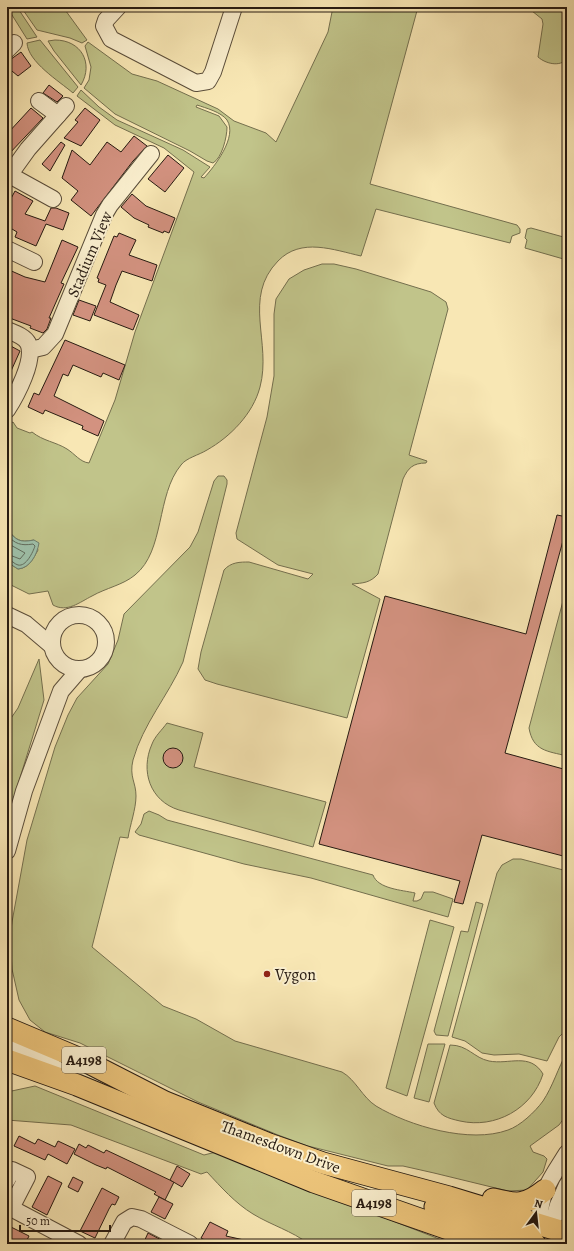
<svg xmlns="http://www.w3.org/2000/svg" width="574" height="1251" font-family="Alegreya,serif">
<rect width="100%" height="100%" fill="#f8e7b4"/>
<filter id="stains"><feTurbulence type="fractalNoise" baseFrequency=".005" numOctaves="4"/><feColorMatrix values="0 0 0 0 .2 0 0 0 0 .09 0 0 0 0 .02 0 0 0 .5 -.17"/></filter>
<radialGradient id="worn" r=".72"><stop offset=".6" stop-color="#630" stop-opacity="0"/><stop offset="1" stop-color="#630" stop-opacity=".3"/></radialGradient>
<g fill="#c1c48a" stroke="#746f4e">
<path d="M 7,7 L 17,7 L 37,37 L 27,39 Z"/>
<path d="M 21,7 L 63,7 L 87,40 L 82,43 L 70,38 L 37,30 Z"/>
<path d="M 333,7 L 418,7 L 370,184 L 517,225 L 520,229 L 520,233 L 512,236 L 510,243 L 376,209 L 361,256 C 334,250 301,237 278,261 C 242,298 272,342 260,387 C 253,414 230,437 207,450 C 199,455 186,458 181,465 C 156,495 165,551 135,575 C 123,585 106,588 92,596 C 80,602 67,613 53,605 L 48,591 L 29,594 L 7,583 L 7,562 L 18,569 C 29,568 33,559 38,550 L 34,540 C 19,543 16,540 7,529 L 7,425 L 13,422 L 17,428 L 30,433 L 32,432 C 43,441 56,442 67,449 C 75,454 80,462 89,463 L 115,400 L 135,332 L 194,172 L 164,148 L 115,125 L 77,96 L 81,90 L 99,107 L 117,120 L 183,150 L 210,167 L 201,177 L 204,178 C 214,167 238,137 227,120 C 221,112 206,108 197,105 L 196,107 L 219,116 L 227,127 C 227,137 222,158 213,163 L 207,161 L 190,151 L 115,114 L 84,88 L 89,80 L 91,67 L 85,46 L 88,42 L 132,74 L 157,81 L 218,109 L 234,121 L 266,133 L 276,142 L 328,32 Z"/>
<path d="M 527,7 L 561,7 L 567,14 L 567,59 C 560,67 546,64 538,57 L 543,24 L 542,19 Z"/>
<path d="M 40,40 L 78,87 L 73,93 C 59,81 28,62 27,43 Z"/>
<path d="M 55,40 C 81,40 94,63 81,85 L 54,51 L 48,41 Z"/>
<path d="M 531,228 L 567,238 L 567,260 L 525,248 L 527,240 L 525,238 L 527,229 Z"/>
<path d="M 322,264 L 334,264 L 356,269 L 431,292 L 446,302 L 448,309 L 409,455 L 427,461 L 426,463 C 413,463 408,468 403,479 L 378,574 C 370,583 363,583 352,584 L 380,599 L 347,718 L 217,684 L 205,680 L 198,669 L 201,652 L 224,570 C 231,562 240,562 249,562 L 308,579 L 313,574 L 278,565 L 237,539 L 236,533 L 267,417 L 274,376 L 274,314 L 276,299 L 289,279 L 304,270 Z"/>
<path d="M 218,476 L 224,476 L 227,480 L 227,484 L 183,662 C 168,696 143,724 133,760 C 129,777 136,782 136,796 C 136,809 130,825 128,838 L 120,837 L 92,947 L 163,1006 L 196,1019 L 235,1041 L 342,1072 C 356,1080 362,1097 376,1106 C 409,1126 470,1144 508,1130 C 520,1126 535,1112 543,1101 C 553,1086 558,1068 567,1052 L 567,1114 L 559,1125 L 530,1146 L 533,1152 L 544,1156 L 547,1159 L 543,1172 L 527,1190 L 508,1191 L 434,1173 L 403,1166 L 388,1166 L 308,1146 L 278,1135 L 198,1102 L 80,1043 L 45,1032 L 30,1020 L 19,1000 L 12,969 L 10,938 L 12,922 L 27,840 L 55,747 L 68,715 L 77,698 L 108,664 L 118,640 L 124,614 L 190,547 L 198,532 L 214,481 Z"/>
<path d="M 567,586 L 567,756 C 547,751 533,751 529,728 Z"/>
<path d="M 39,659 L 44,700 L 7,820 L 7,724 L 18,708 Z"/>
<path d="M 167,723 L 203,733 L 194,767 L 326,802 L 313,847 L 179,810 C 150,801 140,771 152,744 C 155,736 162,730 167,723 Z"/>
<path d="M 149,811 L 159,815 L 167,820 L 373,875 C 378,889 402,890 415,893 L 413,901 L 417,901 L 421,899 L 424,892 L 433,892 L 453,899 L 448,917 L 311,878 L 244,864 L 139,835 L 135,832 L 141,824 L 144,814 Z"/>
<path d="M 513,859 L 521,859 L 567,871 L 567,1029 L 559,1037 L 547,1061 L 519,1054 L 494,1055 L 482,1053 L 465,1041 L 452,1037 L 497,873 L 502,865 Z"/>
<path d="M 476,902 L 483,904 L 448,1036 L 436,1035 L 434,1031 L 461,931 L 468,932 Z"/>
<path d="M 430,920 L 454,927 L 407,1096 L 386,1088 Z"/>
<path d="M 428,1044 L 445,1044 L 429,1102 L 414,1098 Z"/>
<path d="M 450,1045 C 468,1045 474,1058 489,1061 C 509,1065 530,1052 543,1074 C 532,1109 495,1129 460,1121 C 447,1118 439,1116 434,1103 Z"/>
<path d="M 35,1086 L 204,1155 L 216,1152 L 452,1244 L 309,1244 C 292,1231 271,1225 253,1214 C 235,1203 221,1187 207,1172 L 201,1174 L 71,1125 L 7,1120 L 7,1092 Z"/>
</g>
<path fill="#9ec0a9" stroke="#6e7e6c" d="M 7,529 C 16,540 19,543 34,540 L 39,543 C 37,555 30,568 18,569 L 7,562 Z"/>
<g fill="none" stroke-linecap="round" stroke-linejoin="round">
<g stroke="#626d5d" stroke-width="1">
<path d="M 7,535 C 15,544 21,546 33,544 L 35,546 C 33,552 26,567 18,565 C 14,564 12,560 7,559"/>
<path d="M 7,543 L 25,553 L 20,559 L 7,554"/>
</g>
</g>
<g fill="#d39280" stroke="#261a11">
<path d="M 21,52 L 31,66 L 18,76 L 7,67 L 7,62 Z"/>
<path d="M 49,85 L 63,96 L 57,102 L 43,93 Z"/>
<path d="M 31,108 L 43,118 L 7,156 L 7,134 Z"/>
<path d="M 85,108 L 100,120 L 81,146 L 64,138 L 78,122 L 75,120 Z"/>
<path d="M 134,136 L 147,146 L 133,161 L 91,216 L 71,200 L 78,191 L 62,178 L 72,150 L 90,165 L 107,142 L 121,152 Z"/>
<path d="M 61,142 L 65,145 L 50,171 L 42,164 Z"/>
<path d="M 168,155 L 184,168 L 165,192 L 148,179 Z"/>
<path d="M 15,191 L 33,201 L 25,214 L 45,221 L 51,208 L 56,208 L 69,213 L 63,230 L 46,224 L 36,246 L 15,237 L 17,232 L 7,226 L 7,206 Z"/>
<path d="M 132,194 L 146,206 L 175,218 L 169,233 L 164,231 L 163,233 L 148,227 L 149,225 L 134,218 L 121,207 Z"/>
<path d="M 119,233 L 136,240 L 129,255 L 157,265 L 152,281 L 122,271 L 116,285 L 110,302 L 139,315 L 133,330 L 94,315 L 106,285 L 98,282 L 99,279 L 97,278 L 114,236 L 117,237 Z"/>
<path d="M 62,240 L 78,247 L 61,283 L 64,284 L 49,318 L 51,318 L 47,329 L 43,333 L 30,328 L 31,326 L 7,317 L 7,269 L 25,277 L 45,282 Z"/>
<path d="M 79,300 L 96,306 L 90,321 L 73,315 Z"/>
<path d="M 65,340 L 125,365 L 119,380 L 103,373 L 101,377 L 73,365 L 68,376 L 63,374 L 54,396 L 104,421 L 98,436 L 82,429 L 83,426 L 45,410 L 43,414 L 28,407 L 34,393 L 39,395 Z"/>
<path d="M 7,344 L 20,351 L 7,380 Z"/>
<path d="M 557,515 L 567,517 L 567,526 L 505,753 L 567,770 L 567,857 L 482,835 L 463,904 L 454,902 L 460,881 L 319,844 L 385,596 L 526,634 Z"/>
<circle cx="173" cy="758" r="10"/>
<path d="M 19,1136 L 35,1144 L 38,1139 L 55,1147 L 58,1141 L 75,1149 L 67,1164 L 48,1154 L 45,1160 L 14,1146 Z"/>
<path d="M 79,1144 L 86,1148 L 88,1145 L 104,1153 L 106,1150 L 174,1182 L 165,1200 L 154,1194 L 156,1192 L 107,1167 L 106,1169 L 96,1165 L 74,1154 Z"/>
<path d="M 177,1166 L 190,1174 L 182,1187 L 170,1180 Z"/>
<path d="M 48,1176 L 62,1183 L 47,1215 L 32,1207 Z"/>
<path d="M 73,1177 L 83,1182 L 78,1192 L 68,1187 Z"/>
<path d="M 102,1188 L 119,1197 L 115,1205 L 112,1204 L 109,1209 L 95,1238 L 80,1231 Z"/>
<path d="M 159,1197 L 173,1204 L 165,1219 L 151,1212 Z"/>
<path d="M 210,1222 L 228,1231 L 226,1236 L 244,1240 L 244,1244 L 212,1244 L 201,1238 Z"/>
<path d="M 11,1227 L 29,1236 L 25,1244 L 7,1244 L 7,1235 Z"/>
<path d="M 148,1233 L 169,1244 L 143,1244 Z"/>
</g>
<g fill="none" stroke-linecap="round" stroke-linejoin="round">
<defs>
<g id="minor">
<path d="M 118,7 L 106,20 L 104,26 L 111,39 L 196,83 L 208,81 L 213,72 L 234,7"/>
<path d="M 7,50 L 14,43"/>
<path d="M 39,101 L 58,115"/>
<path d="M 7,171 L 15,178 L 53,199"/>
<path d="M 10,174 L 28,149 L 66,106"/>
<path d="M 7,249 L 34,262"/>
<path d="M 7,330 C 14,333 24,336 28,343 C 36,359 16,396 7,410"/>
<path d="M 30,350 L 43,347 L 55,334 L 104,215 L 110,205 L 151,154"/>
<path d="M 7,615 L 26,624 L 52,646"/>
<circle cx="79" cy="642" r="27"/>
<path d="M 7,851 L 24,791 L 61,691 L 80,669"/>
<path d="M 7,1046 L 43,1060 L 67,1076"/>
<path d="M 7,1180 L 12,1170 L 27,1177 L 11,1208"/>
<path d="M 7,1206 L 79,1244"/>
<path d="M 540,1224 C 538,1194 552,1177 567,1153"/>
<path d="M 551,1228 L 558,1205 L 567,1185"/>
<path d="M 112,1244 L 124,1222 L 132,1217 L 141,1219 L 190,1244"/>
</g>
<g id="major">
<path d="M 7,1028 L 83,1060 L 165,1102 L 269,1144 L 323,1163 L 449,1197 L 567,1233"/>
<path d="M 7,1060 L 77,1085 L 314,1182 L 491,1244"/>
<path d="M 493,1199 C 517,1205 525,1206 545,1190"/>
<path d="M 435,1207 L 528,1238 L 535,1244"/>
</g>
</defs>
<use href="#minor" stroke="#5a4d3a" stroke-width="18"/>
<use href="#major" stroke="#261a11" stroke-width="23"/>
<use href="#minor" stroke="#faefce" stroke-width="16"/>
<use href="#major" stroke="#ecc47a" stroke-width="21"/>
</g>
<circle fill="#8f2418" stroke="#faefce" stroke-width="1.5" cx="267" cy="974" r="4"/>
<g text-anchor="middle" stroke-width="4" stroke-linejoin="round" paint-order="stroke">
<g fill="#faefce" stroke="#665a4a" stroke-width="1">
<rect x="62" y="1047" width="44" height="26" rx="3"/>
<rect x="352" y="1190" width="44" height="26" rx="3"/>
</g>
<g font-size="15" font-weight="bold" fill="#261a11">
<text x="84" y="1065">A4198</text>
<text x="374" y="1208">A4198</text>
</g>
<g font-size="16" fill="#261a11" stroke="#faefce">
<text transform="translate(89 254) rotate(-67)" y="6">Stadium View</text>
<text transform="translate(281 1146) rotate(20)" y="6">Thamesdown Drive</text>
</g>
<g font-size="16" fill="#261a11" stroke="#faefce" text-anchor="start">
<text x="275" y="980">Vygon</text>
</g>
</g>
<rect width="574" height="1251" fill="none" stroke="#f8e7b4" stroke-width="24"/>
<rect x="8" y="8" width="558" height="1235" fill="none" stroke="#261a11" stroke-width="2"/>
<rect x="12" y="12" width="550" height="1227" fill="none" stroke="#261a11"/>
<g transform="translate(536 1213) rotate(15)" stroke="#faefce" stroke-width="3" paint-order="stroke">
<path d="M0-3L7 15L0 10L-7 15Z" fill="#261a11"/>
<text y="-6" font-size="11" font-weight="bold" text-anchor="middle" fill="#261a11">N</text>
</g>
<path d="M20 1225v6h90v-6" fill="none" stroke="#261a11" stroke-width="2"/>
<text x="26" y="1225" font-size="12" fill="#261a11" stroke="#faefce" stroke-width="3" paint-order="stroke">50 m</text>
<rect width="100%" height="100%" filter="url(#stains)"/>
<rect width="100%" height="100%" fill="url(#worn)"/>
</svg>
